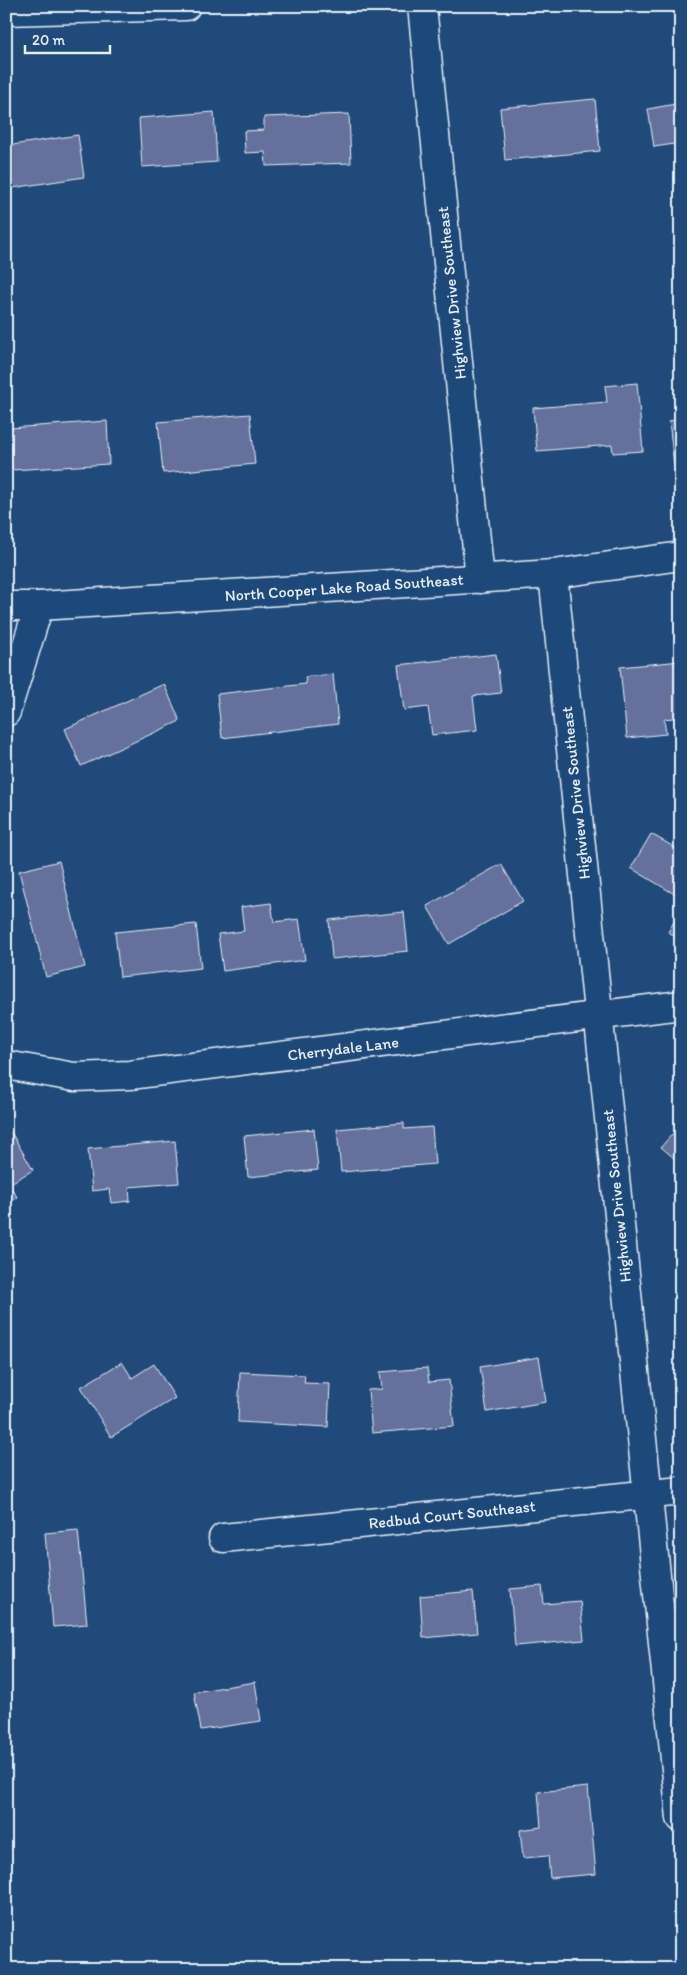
<svg xmlns="http://www.w3.org/2000/svg" width="687" height="1975" font-family="Itim,sans-serif">
<rect width="100%" height="100%" fill="#1f4a7a"/>
<filter id="ink" filterUnits="userSpaceOnUse"><feTurbulence type="fractalNoise" baseFrequency=".02" numOctaves="2"/><feDisplacementMap in="SourceGraphic" scale="10" xChannelSelector="R" yChannelSelector="G"/><feConvolveMatrix kernelMatrix="1 2 1 2 8 2 1 2 1" color-interpolation-filters="sRGB"/></filter>
<g filter="url(#ink)">
<g fill="#65709c" stroke="#e8f1f8">
<path d="M 595,99 L 600,151 L 505,160 L 500,108 Z"/>
<path d="M 681,103 L 681,143 L 654,147 L 648,109 Z"/>
<path d="M 214,112 L 217,162 L 142,167 L 139,118 Z"/>
<path d="M 349,114 L 351,163 L 266,166 L 265,152 L 245,153 L 244,131 L 264,130 L 264,117 Z"/>
<path d="M 78,135 L 84,177 L 6,189 L 6,146 Z"/>
<path d="M 637,383 L 643,451 L 613,453 L 612,445 L 537,451 L 533,408 L 607,402 L 605,386 Z"/>
<path d="M 250,414 L 255,464 L 163,473 L 158,422 Z"/>
<path d="M 681,419 L 681,464 L 674,465 L 669,421 Z"/>
<path d="M 107,421 L 109,464 L 12,470 L 10,428 Z"/>
<path d="M 496,654 L 501,693 L 473,696 L 477,730 L 432,735 L 428,707 L 404,710 L 398,665 Z"/>
<path d="M 681,661 L 681,717 L 664,719 L 666,734 L 627,738 L 620,667 Z"/>
<path d="M 333,674 L 338,724 L 222,738 L 217,694 L 306,684 L 305,677 Z"/>
<path d="M 164,684 L 180,721 L 81,766 L 65,729 Z"/>
<path d="M 651,834 L 681,851 L 681,898 L 631,868 Z"/>
<path d="M 59,861 L 85,967 L 46,977 L 19,871 Z"/>
<path d="M 501,864 L 523,901 L 449,944 L 427,906 Z"/>
<path d="M 271,903 L 274,922 L 299,919 L 305,960 L 223,971 L 218,934 L 244,931 L 241,907 Z"/>
<path d="M 681,910 L 681,939 L 668,932 Z"/>
<path d="M 404,912 L 408,951 L 332,959 L 329,920 Z"/>
<path d="M 196,924 L 201,968 L 120,977 L 115,932 Z"/>
<path d="M 404,1123 L 404,1129 L 432,1127 L 435,1164 L 341,1172 L 337,1129 Z"/>
<path d="M 681,1124 L 681,1164 L 661,1147 Z"/>
<path d="M 314,1129 L 318,1170 L 248,1177 L 244,1136 Z"/>
<path d="M 11,1132 L 33,1170 L 9,1184 L 17,1197 L 6,1204 L 6,1135 Z"/>
<path d="M 175,1141 L 179,1183 L 129,1187 L 130,1201 L 111,1203 L 109,1189 L 92,1191 L 88,1149 Z"/>
<path d="M 539,1357 L 546,1402 L 487,1412 L 480,1367 Z"/>
<path d="M 122,1362 L 132,1378 L 154,1364 L 175,1398 L 111,1437 L 81,1387 Z"/>
<path d="M 427,1368 L 429,1382 L 449,1380 L 454,1426 L 372,1433 L 368,1390 L 382,1389 L 380,1372 Z"/>
<path d="M 240,1372 L 305,1375 L 304,1383 L 330,1384 L 328,1427 L 238,1422 Z"/>
<path d="M 78,1530 L 87,1624 L 53,1627 L 45,1533 Z"/>
<path d="M 542,1586 L 544,1604 L 580,1601 L 584,1640 L 515,1646 L 510,1589 Z"/>
<path d="M 473,1591 L 477,1633 L 423,1638 L 420,1596 Z"/>
<path d="M 255,1682 L 261,1721 L 201,1730 L 194,1692 Z"/>
<path d="M 588,1787 L 596,1874 L 550,1878 L 548,1856 L 523,1858 L 520,1830 L 541,1827 L 538,1792 Z"/>
<path d="M 633,1959 L 639,1969 L 615,1969 Z"/>
</g>
<g fill="none" stroke-linecap="round" stroke-linejoin="round">
<defs>
<g id="minor">
<path d="M 422,6 L 480,579"/>
<path d="M 6,11 L 186,6"/>
<path d="M 553,574 L 681,1818"/>
<path d="M 6,606 L 39,606 L 553,574 L 681,556"/>
<path d="M 6,712 L 39,606"/>
<path d="M 6,1065 L 74,1077 L 130,1075 L 681,1005"/>
<path d="M 223,1538 L 681,1491"/>
</g>
</defs>
<use href="#minor" stroke="#e8f1f8" stroke-width="31"/>
<use href="#minor" stroke="#1f4a7a" stroke-width="28"/>
</g>
</g>
<g text-anchor="middle" stroke-width="4" stroke-linejoin="round" paint-order="stroke">
<g font-size="16" fill="#e8f1f8" stroke="#1f4a7a">
<text transform="translate(451 293) rotate(-96)" y="6">Highview Drive Southeast</text>
<text transform="translate(344 587) rotate(-4)" y="6">North Cooper Lake Road Southeast</text>
<text transform="translate(575 793) rotate(-96)" y="6">Highview Drive Southeast</text>
<text transform="translate(343 1048) rotate(-7)" y="6">Cherrydale Lane</text>
<text transform="translate(616 1196) rotate(-96)" y="6">Highview Drive Southeast</text>
<text transform="translate(452 1514) rotate(-6)" y="6">Redbud Court Southeast</text>
</g>
</g>
<rect width="687" height="1975" fill="none" stroke="#1f4a7a" stroke-width="25"/>
<rect x="12" y="12" width="662" height="1950" fill="none" stroke="#e8f1f8" stroke-width="2" filter="url(#ink)"/>
<path d="M25 45v8h85v-8" fill="none" stroke="#e8f1f8" stroke-width="2.5"/>
<text x="32" y="45" font-size="15" fill="#e8f1f8" stroke="#1f4a7a" stroke-width="4" paint-order="stroke">20 m</text>
</svg>
